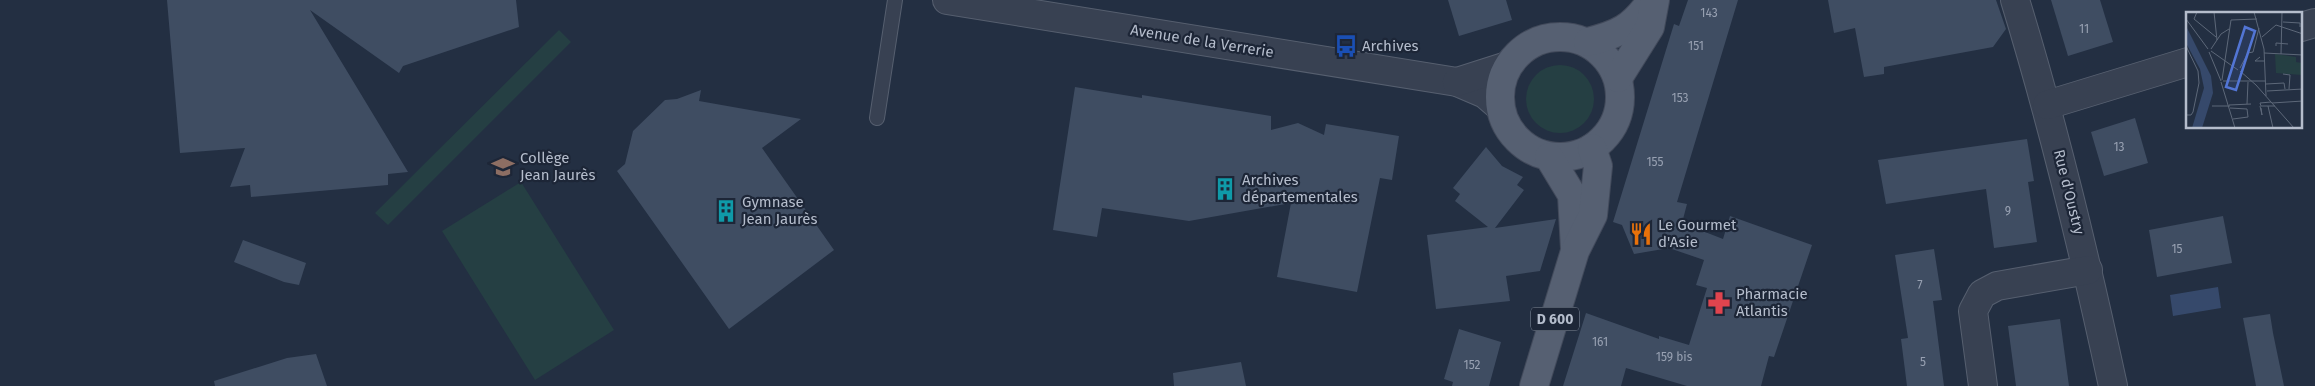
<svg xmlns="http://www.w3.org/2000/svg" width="2315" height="386" font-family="'Fira Sans',sans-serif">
<rect width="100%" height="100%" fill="#232f42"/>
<g fill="#253f43">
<path d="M 559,30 L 571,42 L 388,225 L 375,213 Z"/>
<circle cx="1560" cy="99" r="34"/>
<path d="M 521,182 L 614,330 L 535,380 L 442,231 Z"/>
</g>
<path fill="#36496b" d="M 2218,287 L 2221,308 L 2173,316 L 2170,295 Z"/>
<g fill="#3f4d62">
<path d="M 167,0 L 516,0 L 519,27 L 403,66 L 399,73 L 310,10 L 408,172 L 388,174 L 388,185 L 251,197 L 250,185 L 230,187 L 245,148 L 180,153 Z"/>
<path d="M 1448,0 L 1506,0 L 1512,20 L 1459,36 Z"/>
<path d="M 1688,0 L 1738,0 L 1677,202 L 1687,204 L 1682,223 L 1723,239 L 1730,216 L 1812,245 L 1774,357 L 1769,356 L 1761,386 L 1687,386 L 1626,368 L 1621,386 L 1563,386 L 1586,313 L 1659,339 L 1659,336 L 1689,345 L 1707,288 L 1696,285 L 1704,260 L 1669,248 L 1634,254 L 1622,225 L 1613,222 L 1674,24 L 1679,26 Z"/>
<path d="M 1828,0 L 1996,0 L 2006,29 L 1993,47 L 1884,67 L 1884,74 L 1864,77 L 1855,28 L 1834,33 Z"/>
<path d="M 2051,0 L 2100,0 L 2113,42 L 2068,56 Z"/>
<path d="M 1075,87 L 1142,98 L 1142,95 L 1271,116 L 1271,130 L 1298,123 L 1324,135 L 1326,124 L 1399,136 L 1392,180 L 1380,178 L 1357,292 L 1277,277 L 1291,203 L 1189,221 L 1102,208 L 1097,237 L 1053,230 Z"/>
<path d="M 701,90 L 699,101 L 801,119 L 762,148 L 834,250 L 729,329 L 617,171 L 625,164 L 633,131 L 665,100 L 677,99 Z"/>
<path d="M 2135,118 L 2148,163 L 2104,176 L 2091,132 Z"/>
<path d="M 2027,139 L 2034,181 L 2028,182 L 2037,242 L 1994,248 L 1986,189 L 1886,204 L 1878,160 Z"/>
<path d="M 1486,147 L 1502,166 L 1523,177 L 1517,185 L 1524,190 L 1495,228 L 1556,219 L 1540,271 L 1506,276 L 1510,301 L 1436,309 L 1427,235 L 1488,227 L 1455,201 L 1460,194 L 1453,188 Z"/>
<path d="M 2223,216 L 2232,263 L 2157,277 L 2149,230 Z"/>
<path d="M 243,240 L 306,263 L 299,285 L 284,282 L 234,262 Z"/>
<path d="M 1934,249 L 1942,300 L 1933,301 L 1944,386 L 1907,386 L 1901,339 L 1908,338 L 1895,255 Z"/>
<path d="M 2270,314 L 2273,333 L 2284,386 L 2256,386 L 2243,318 Z"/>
<path d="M 2060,319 L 2069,386 L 2016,386 L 2008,326 Z"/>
<path d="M 1459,329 L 1501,342 L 1489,386 L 1452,386 L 1453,382 L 1444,379 Z"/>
<path d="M 316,354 L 327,386 L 215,386 L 214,381 L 287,358 Z"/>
<path d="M 1241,362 L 1246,386 L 1174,386 L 1173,373 Z"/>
</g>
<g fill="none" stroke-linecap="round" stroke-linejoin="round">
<defs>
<path id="service" d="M 877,118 L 895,0"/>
<g id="minor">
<path d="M 947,0 L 1457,82 L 1485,94 L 1500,107"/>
<path d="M 2015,0 C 2054,127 2085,256 2113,386"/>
<path d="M 2301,27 L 2315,23"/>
<path d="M 1457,82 L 1507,66"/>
<path d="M 2047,105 L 2188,62"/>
<path d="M 1983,386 L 1973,311 L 1982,294 L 1997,286 L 2088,270"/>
</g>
<g id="primary">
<circle cx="1560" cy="97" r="60"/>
<path d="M 1588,42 C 1619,34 1632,28 1651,1"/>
<path d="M 1618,78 L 1650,27 L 1655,0"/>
<path d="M 1549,157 L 1572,195 L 1575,249"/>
<path d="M 1534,386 L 1575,251 L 1593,215 L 1598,166 L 1592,148"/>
</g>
</defs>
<use href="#service" stroke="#565f6f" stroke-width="16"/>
<use href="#minor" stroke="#565f6f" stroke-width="30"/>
<use href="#primary" stroke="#424a5b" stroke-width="30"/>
<use href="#service" stroke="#384152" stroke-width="14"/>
<use href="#minor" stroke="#384152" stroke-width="28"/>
<use href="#primary" stroke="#566072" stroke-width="28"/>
</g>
<defs>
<symbol id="bus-bare" viewBox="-9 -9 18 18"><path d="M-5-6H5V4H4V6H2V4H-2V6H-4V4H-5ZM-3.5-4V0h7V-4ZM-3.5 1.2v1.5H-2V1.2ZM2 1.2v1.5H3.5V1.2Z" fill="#1a4fb4" stroke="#1d2637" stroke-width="2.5" paint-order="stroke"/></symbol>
<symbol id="school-bare" viewBox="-9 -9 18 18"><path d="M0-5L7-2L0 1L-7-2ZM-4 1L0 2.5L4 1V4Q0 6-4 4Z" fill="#8d6e63" stroke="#1d2637" stroke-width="2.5" paint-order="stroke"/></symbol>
<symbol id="building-bare" viewBox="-9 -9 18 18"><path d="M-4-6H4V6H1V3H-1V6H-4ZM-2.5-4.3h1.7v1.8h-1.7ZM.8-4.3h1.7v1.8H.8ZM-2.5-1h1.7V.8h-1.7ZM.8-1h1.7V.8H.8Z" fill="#0f9aa8" stroke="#1d2637" stroke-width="2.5" paint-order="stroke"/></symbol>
<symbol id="restaurant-bare" viewBox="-9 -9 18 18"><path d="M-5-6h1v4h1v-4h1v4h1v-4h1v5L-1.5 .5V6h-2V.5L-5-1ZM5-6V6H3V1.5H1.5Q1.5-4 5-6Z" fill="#e8710a" stroke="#1d2637" stroke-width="2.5" paint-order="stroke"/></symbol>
<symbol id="pharmacy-bare" viewBox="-9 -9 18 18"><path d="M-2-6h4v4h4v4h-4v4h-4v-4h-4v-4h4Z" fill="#e0444e" stroke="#1d2637" stroke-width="2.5" paint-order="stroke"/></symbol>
</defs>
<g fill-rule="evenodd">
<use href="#bus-bare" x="1330" y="30" width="32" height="32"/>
<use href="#school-bare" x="487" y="151" width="32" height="32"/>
<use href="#building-bare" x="1209" y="173" width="32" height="32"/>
<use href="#building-bare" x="710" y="195" width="32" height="32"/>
<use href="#restaurant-bare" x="1625" y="218" width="32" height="32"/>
<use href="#pharmacy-bare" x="1703" y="287" width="32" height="32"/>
</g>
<g text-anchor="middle" stroke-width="4.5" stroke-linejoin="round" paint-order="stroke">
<g font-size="12" fill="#98a1b2">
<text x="1709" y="17">143</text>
<text x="2084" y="33">11</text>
<text x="1696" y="50">151</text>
<text x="1680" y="102">153</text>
<text x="2119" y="151">13</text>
<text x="1655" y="166">155</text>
<text x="2008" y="215">9</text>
<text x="2177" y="253">15</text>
<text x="1920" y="289">7</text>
<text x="1600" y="346">161</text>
<text x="1674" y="361">159 bis</text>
<text x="1923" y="366">5</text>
<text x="1472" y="369">152</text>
</g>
<rect fill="#1d2637" stroke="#87909f" stroke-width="1" x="1531" y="307.5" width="48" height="23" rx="4"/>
<g font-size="14" font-weight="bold" fill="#b5bdcc">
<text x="1555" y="324">D 600</text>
</g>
<g font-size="15" fill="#b5bdcc" stroke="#1d2637">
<text transform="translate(1202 41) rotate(9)" y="5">Avenue de la Verrerie</text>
<text transform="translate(2069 192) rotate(76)" y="5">Rue d'Oustry</text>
</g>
<g font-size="15" fill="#b5bdcc" stroke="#1d2637" text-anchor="start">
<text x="1362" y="51">Archives</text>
<text x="520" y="163">Collège<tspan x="520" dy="17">Jean Jaurès</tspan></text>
<text x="1242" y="185">Archives<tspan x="1242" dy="17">départementales</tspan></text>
<text x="742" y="207">Gymnase<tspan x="742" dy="17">Jean Jaurès</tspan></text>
<text x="1658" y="230">Le Gourmet<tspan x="1658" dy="17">d'Asie</tspan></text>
<text x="1736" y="299">Pharmacie<tspan x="1736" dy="17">Atlantis</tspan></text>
</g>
</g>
<g transform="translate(2186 12)">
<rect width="116" height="116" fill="#232f42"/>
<path d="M 89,42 L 110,45 L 110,50 L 116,51 L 116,63 L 90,61 Z" fill="#253f43"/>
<path d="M 0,14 L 25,64 L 27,81 L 16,116 L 6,116 L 18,76 L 14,57 L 0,31 Z" fill="#36496b"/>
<path fill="none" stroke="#5d6879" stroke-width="1" d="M 11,0 L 8,7 L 30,25M 28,0 L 31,28M 68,0 L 78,37 L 80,84M 0,7 L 22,37M 97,10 L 114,11 L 114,15M 76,25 L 90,13 L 117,22M 0,34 L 12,59 L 13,71 L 7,100 L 5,103 L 0,103M 90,34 L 90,31 L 102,32M 25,37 L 35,22 L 43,17M 25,39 L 52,58M 23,40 L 35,69M 78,41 L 117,43M 95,42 L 96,0M 74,45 L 69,49 L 79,49M 54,56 L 62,41 L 67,40 L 73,16M 54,59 L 70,73 L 108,116M 97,62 L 104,63 L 103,77M 36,68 L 45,8 L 71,7M 37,69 L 80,69M 35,70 L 49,116M 80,72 L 98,71 L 99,77M 81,79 L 117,77M 85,90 L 74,91 L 75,94 L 89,94M 86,91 L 117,89M 61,92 L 62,70M 43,93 L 65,92M 26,94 L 44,94M 74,94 L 76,103 L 75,96M 82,94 L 87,116M 44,96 L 61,97 L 62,105 L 47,107"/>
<path fill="#5275d4" fill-opacity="0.15" stroke="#5275d4" stroke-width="2.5" d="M 59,15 L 69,19 L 50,78 L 40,75 Z"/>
<rect width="116" height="116" fill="none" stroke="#b5bdcc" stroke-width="2.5"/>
</g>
</svg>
